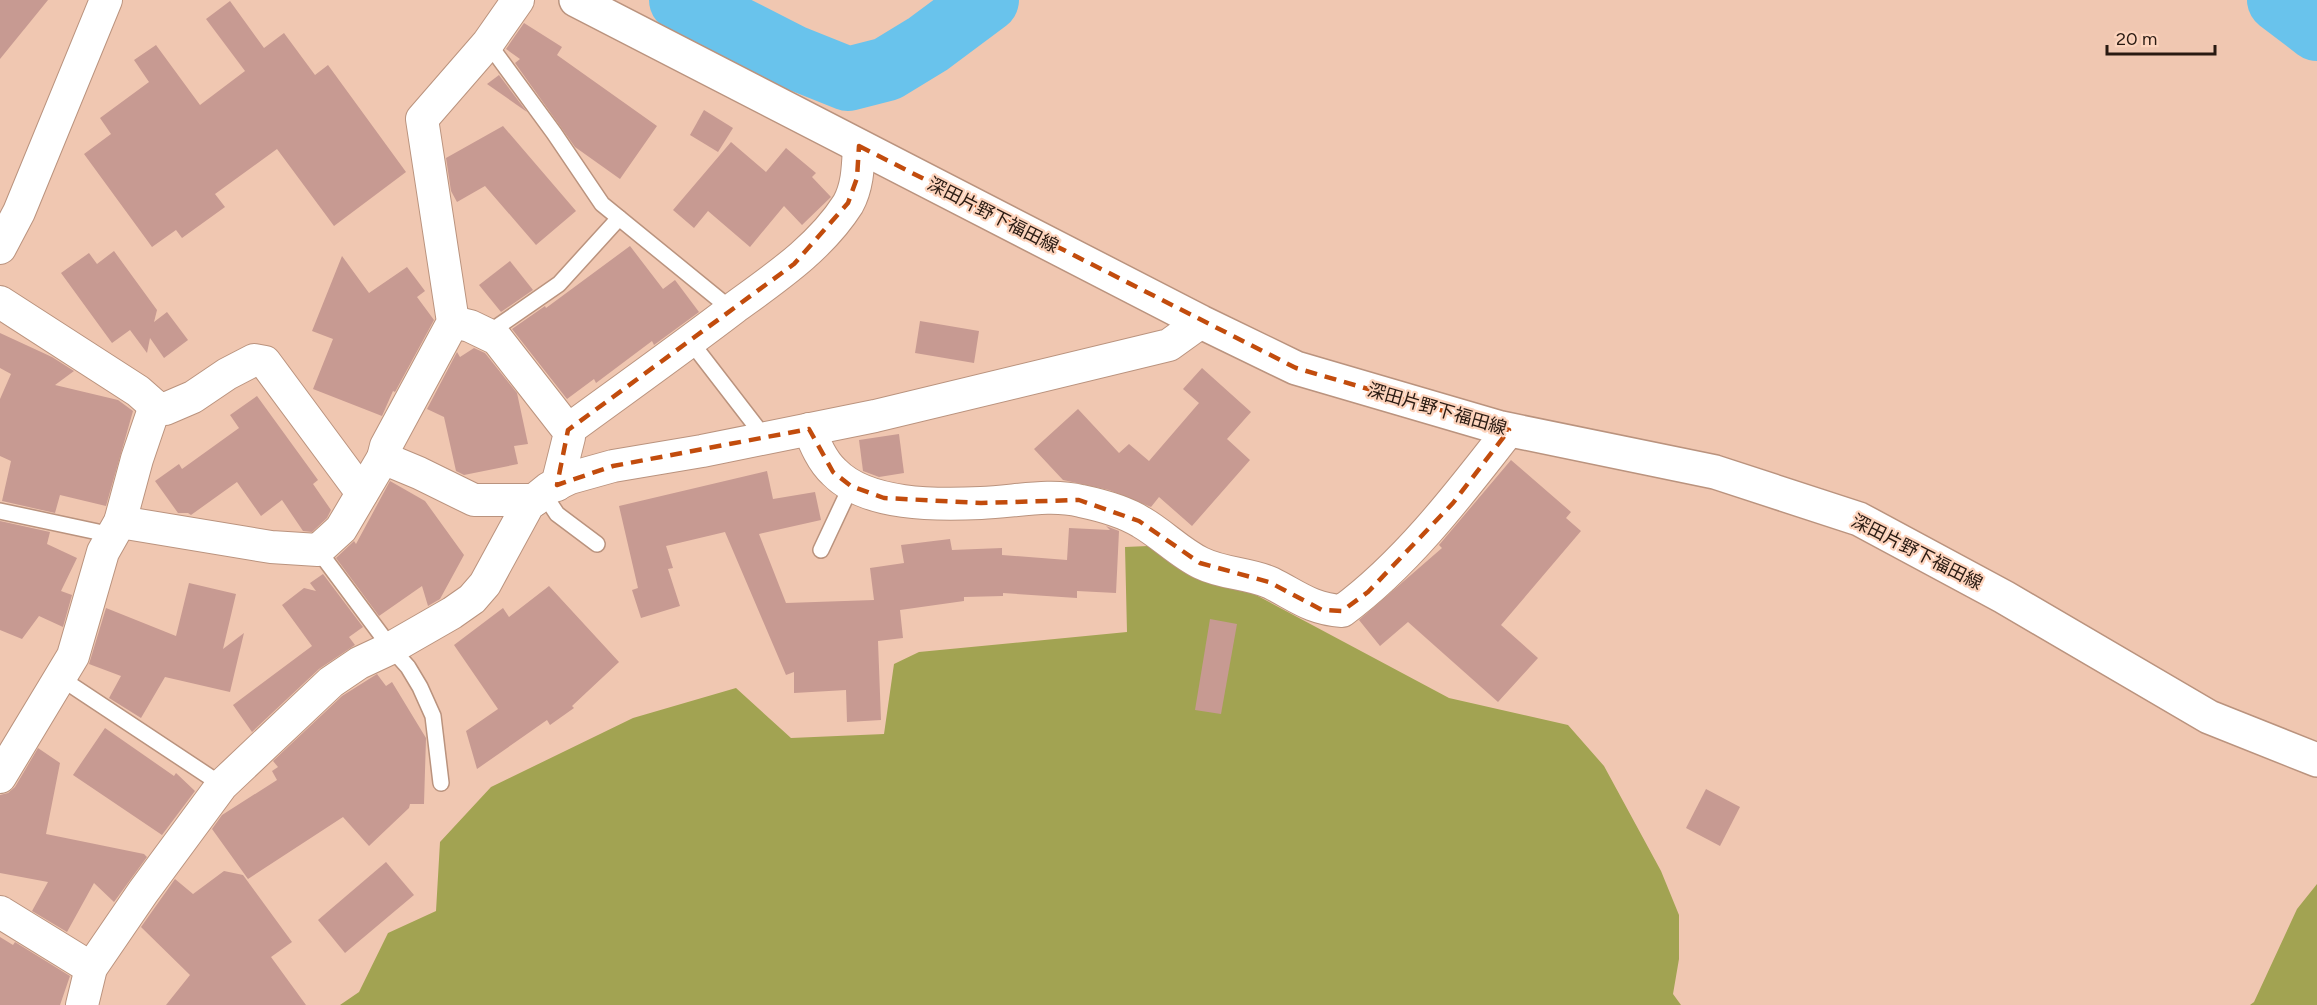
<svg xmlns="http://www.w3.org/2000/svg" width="2317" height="1005" font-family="Figtree,'Noto Sans JP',sans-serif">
<rect width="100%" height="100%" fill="#f0c7b1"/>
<g fill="#a2a352">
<path d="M 1148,546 L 1186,571 L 1226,579 L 1449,698 L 1568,725 L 1604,766 L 1661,871 L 1679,915 L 1679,959 L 1673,994 L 1681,1005 L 340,1005 L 359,992 L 388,933 L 436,911 L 440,842 L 491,787 L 633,718 L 736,688 L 791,738 L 884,734 L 894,664 L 919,652 L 1127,632 L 1125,547 Z"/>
<path d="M 2317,884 L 2317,1005 L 2250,1005 L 2254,1002 L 2297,909 Z"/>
</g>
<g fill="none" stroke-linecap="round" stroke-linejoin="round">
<g stroke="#69c3ec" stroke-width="64">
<path d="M 681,0 L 793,57 L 848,79 L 887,69 L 928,44 L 987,0"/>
<path d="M 2279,0 L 2317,29"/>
</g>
</g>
<g fill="#c79a92">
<path d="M 0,0 L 48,0 L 0,59 Z"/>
<path d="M 230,1 L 264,48 L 284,33 L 315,75 L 328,65 L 406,172 L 334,226 L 277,149 L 215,194 L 225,207 L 182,238 L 176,230 L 152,247 L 84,154 L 111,134 L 100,118 L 149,82 L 134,60 L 156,45 L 200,105 L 245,71 L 206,19 Z"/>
<path d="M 524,23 L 562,47 L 557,55 L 657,126 L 620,179 L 575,147 L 515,63 L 520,59 L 506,49 Z"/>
<path d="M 499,75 L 527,112 L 487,84 Z"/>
<path d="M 704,110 L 733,128 L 718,152 L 690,135 Z"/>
<path d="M 503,126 L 576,211 L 536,245 L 485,186 L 457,202 L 451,191 L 446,158 Z"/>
<path d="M 731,142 L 766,172 L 786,148 L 816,173 L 812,177 L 831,197 L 802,225 L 784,206 L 750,247 L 708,211 L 694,228 L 673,210 Z"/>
<path d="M 630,246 L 663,289 L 675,280 L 699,312 L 654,345 L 652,341 L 596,383 L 594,379 L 567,399 L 512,329 L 545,306 L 546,308 Z"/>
<path d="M 114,251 L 157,310 L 154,322 L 167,312 L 188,340 L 164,358 L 150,338 L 147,353 L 130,330 L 112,343 L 61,273 L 89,253 L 97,264 Z"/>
<path d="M 342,256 L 369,293 L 407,267 L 425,291 L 417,297 L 434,320 L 395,392 L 393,391 L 382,416 L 313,389 L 333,339 L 312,331 Z"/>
<path d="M 510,261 L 533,290 L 501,312 L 479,285 Z"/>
<path d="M 920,321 L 979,331 L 974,363 L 915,353 Z"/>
<path d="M 0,333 L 52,357 L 74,371 L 55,385 L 118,400 L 133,411 L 106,506 L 60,495 L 55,513 L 2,501 L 11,461 L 0,456 L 0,399 L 11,374 L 0,368 Z"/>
<path d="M 474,348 L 485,353 L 517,393 L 528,444 L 514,446 L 518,464 L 464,475 L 456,471 L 444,417 L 427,409 L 457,352 L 460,357 Z"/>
<path d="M 1202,368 L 1251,412 L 1227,439 L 1250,460 L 1192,526 L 1159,497 L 1151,507 L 1109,490 L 1063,480 L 1034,449 L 1078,409 L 1119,453 L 1129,444 L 1149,461 L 1199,403 L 1183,389 Z"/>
<path d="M 257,396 L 318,480 L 313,484 L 331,510 L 327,518 L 312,532 L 303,531 L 282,500 L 261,516 L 237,482 L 191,515 L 188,513 L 178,513 L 155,481 L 179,464 L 182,469 L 239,428 L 230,415 Z"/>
<path d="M 899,434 L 904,473 L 879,477 L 863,471 L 859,440 Z"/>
<path d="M 1511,460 L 1571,512 L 1566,518 L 1581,531 L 1501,625 L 1538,658 L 1498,702 L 1408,622 L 1380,646 L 1359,620 L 1442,548 L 1439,545 Z"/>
<path d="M 767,471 L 773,499 L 815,492 L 821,520 L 759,534 L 786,603 L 874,600 L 870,568 L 904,563 L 901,545 L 950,539 L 952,550 L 1002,548 L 1002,555 L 1067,560 L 1069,528 L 1110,530 L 1106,526 L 1119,531 L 1116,593 L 1077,591 L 1077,598 L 1003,593 L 1003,596 L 964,597 L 964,601 L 900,610 L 903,638 L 878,641 L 881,720 L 847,722 L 846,690 L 794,693 L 794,672 L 786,675 L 725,532 L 666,546 L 673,568 L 668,569 L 680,606 L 641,618 L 632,590 L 638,588 L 619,506 Z"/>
<path d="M 390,481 L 425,501 L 464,555 L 440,599 L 428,606 L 422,586 L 379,616 L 336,558 L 354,541 L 356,544 Z"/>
<path d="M 0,521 L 50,532 L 47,544 L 77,558 L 61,591 L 72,595 L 63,627 L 39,616 L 22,639 L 0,630 Z"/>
<path d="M 323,574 L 363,627 L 349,637 L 355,645 L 319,669 L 252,732 L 233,705 L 312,646 L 282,605 L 304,588 L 316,591 L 310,583 Z"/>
<path d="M 189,583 L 236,594 L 223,649 L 244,633 L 230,692 L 165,677 L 141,718 L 109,698 L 121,676 L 89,664 L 106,608 L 176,636 Z"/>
<path d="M 549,586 L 619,662 L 572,706 L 574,708 L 550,725 L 547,720 L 477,769 L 466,731 L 498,709 L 454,645 L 503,608 L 509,617 Z"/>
<path d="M 1210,619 L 1237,624 L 1221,714 L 1195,710 Z"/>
<path d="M 377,674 L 386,686 L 392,682 L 426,738 L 424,804 L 410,804 L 409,808 L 369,846 L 343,817 L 248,879 L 212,829 L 222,815 L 277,780 L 272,771 L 278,767 L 273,761 L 342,696 Z"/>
<path d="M 105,728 L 174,776 L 176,773 L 195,791 L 162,835 L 73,775 Z"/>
<path d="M 38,748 L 60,763 L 46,834 L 144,854 L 147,857 L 114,902 L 94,883 L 67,932 L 32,911 L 48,882 L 0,873 L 0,795 L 8,793 L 15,787 Z"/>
<path d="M 1706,789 L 1740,807 L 1720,846 L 1686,828 Z"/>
<path d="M 386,862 L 414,895 L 345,953 L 318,920 Z"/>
<path d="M 224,871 L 243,875 L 292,942 L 271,957 L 306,1005 L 166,1005 L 190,975 L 141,927 L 175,879 L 193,894 Z"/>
<path d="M 0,937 L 13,945 L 15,942 L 70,976 L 60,1005 L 0,1005 Z"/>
</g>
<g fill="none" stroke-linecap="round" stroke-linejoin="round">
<defs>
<g id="lane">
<path d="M 488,43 L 554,133 L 602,204 L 732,310"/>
<path d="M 487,334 L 559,284 L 619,218"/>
<path d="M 691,342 L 765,438"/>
<path d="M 543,493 L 557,514 L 597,544"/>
<path d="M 0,511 L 112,535"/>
<path d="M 318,550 L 391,648 L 408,667 L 420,687 L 433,716 L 441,783"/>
<path d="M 821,550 L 851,486"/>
<path d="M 59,677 L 222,785"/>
</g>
<g id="street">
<path d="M 0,248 L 19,212 L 106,0"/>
<path d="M 0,302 L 138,391 L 155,406 L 165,409 L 193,397 L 227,374 L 254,360 L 265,362 L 362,493"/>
<path d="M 453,322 L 470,326 L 497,339 L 568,430 L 569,437 L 557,485"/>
<path d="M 809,429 C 815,444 822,461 834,472 C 867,506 937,505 981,503 C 1014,502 1049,493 1081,501 C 1100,505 1125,512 1141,522 C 1162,534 1180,553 1201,563 C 1223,574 1249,573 1271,583 C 1297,596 1311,609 1342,611 C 1406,564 1460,493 1509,430"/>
<path d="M 568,430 C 624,389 679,350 734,308 C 775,278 820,248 848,204 C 858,186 858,165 859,146"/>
<path d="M 383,458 L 386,446 L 453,322 L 422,119 L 488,43 L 518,0"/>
<path d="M 120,522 L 271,547 L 318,550 L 341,529 L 383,458 L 419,473 L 474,500 L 535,500"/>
<path d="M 0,777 L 73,656 L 103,552 L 120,522 L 137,459 L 155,406"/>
<path d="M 0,912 L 91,968"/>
<path d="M 82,1005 L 91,968 L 143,892 L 222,785 L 331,682 L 359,663 L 391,648 L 452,613 L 472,599 L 485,584 L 528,505 L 549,488 L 570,478 L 613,466 L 702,451 L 875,416 L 1169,345 L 1201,322"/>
</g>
<path id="secondary" d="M 576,0 L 1201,322 L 1296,368 L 1501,428 L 1715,472 L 1859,519 L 2004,597 L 2209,717 L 2317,760"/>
</defs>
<use href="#lane" stroke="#ba937e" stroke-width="18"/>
<use href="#street" stroke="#ba937e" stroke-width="34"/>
<use href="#secondary" stroke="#ba937e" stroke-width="36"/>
<use href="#lane" stroke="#fff" stroke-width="15"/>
<use href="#street" stroke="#fff" stroke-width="32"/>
<use href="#secondary" stroke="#fff" stroke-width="33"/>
</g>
<path fill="none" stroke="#c24c0d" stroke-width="4.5" stroke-dasharray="12 8" stroke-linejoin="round" d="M 859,146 L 1296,368 L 1509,430 L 1453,503 L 1368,592 L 1342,611 L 1322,610 L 1269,582 L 1200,563 L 1139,521 L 1079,500 L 981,503 L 884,498 L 851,486 L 833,472 L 809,429 L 613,466 L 557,485 L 568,430 L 794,264 L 848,203 L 857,178 Z"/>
<g text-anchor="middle" stroke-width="4.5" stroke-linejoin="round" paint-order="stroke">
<g font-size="18" fill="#291a12" stroke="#fdd4bd">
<text transform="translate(993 215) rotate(27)" y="6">深田片野下福田線</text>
<text transform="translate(1437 409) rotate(16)" y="6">深田片野下福田線</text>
<text transform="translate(1917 552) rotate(27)" y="6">深田片野下福田線</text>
</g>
</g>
<path d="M2107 45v9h108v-9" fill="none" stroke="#291a12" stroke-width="3"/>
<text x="2116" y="45" font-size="18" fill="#291a12" stroke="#fdd4bd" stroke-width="4.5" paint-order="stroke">20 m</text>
</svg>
